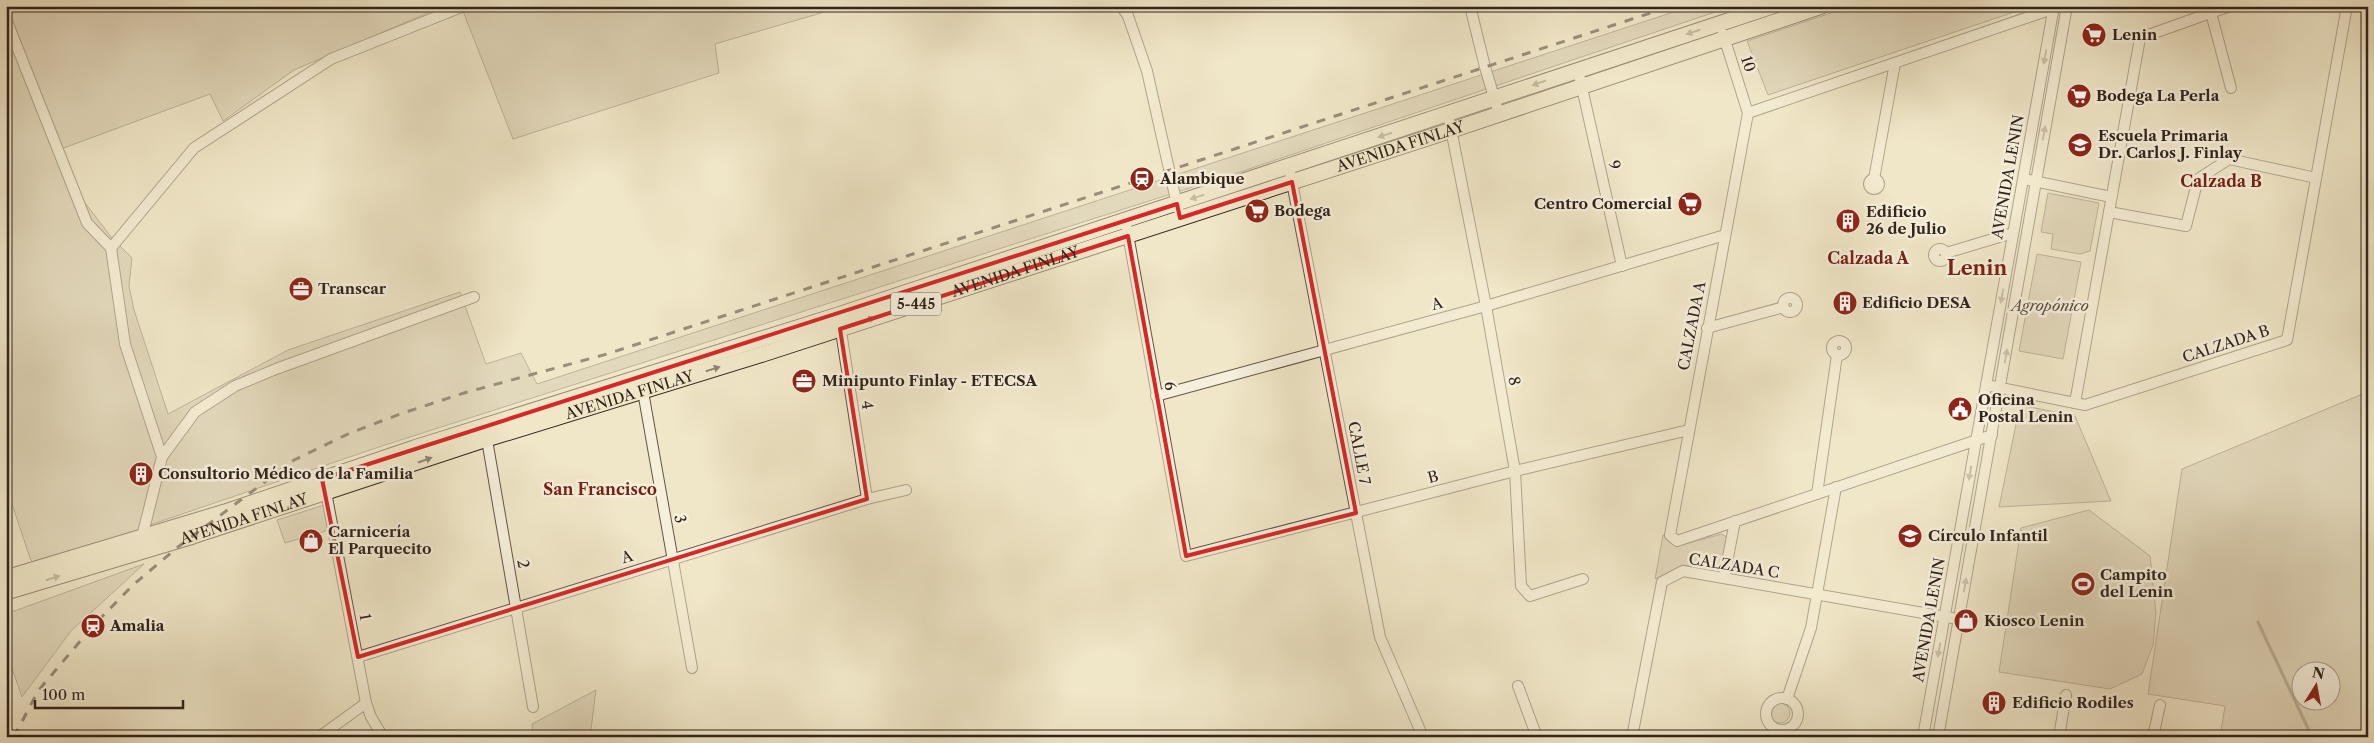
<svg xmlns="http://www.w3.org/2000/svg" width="2374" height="743" font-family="'Libre Caslon Text',serif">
<rect width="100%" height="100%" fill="#f0e7c8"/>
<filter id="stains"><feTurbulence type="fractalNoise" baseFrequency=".004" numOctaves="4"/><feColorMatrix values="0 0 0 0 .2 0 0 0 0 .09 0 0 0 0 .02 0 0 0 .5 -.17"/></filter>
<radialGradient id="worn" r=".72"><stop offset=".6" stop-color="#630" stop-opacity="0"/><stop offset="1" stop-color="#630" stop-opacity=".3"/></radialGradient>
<g fill="#d0c6ab" stroke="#807464" fill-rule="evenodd">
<path d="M 6,6 L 444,6 L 294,70 L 223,121 L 210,94 L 61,149 L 82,199 L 112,238 L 132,258 L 129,286 L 134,310 L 168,414 L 288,350 L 460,292 L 486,364 L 521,353 L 537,384 L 1692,6 L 1733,6 L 1243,171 L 385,445 L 144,527 L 142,536 L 36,568 L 30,558 L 6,486 Z"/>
<path d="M 461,6 L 845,6 L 715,44 L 719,73 L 513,139 Z"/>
<path d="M 1852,6 L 2032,6 L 1768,95 L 1747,41 Z"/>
<path d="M 2048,193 L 2099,203 L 2090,251 L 2080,254 L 2051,249 L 2053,234 L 2041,232 Z"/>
<path d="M 2037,254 L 2081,262 L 2063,359 L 2019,351 Z"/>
<path d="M 2368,383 L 2368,737 L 2220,737 L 2225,706 L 2148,694 L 2182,469 L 2365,393 ZM 2302,670 L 2332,670 L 2332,700 L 2302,700 Z"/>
<path d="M 2020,405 L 2075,416 L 2111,501 L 1999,507 Z"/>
<path d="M 324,505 L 329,530 L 285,543 L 277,520 Z"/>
<path d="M 2089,510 L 2150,556 L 2156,613 L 2153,645 L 2142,674 L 2110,689 L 1999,672 L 2021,528 Z"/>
<path d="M 1722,534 L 1728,538 L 1721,570 L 1682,565 L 1655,579 L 1663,535 L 1677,546 Z"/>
<path d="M 144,564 L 71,631 L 22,697 L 6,651 L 6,614 Z"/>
<path d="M 596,690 L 590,737 L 533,737 L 532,724 Z"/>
<circle cx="1780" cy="713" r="10"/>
</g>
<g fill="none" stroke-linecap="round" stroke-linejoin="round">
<path stroke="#7d7060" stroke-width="3" d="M 2258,622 L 2312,737"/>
<defs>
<g id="minor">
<path d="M 1121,6 L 1128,16 L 1147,71 L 1178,209"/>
<path d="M 1470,6 L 1485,67 L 1499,114"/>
<path d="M 2211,13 L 2231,88"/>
<path d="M 6,19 L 87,223 L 111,248"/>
<path d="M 1723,34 L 1748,113 L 1670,535 L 1677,541 L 1992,435"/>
<path d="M 1578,70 L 1622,266"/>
<path d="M 1748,113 L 2058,7"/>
<path d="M 1448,114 L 1486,306 L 1515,471 L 1521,586 L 1530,596 L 1583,579"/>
<path d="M 1289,167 L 1380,637 L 1423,737"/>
<circle cx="1874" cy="184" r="5"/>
<path d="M 1874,179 L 1895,63"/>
<path d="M 2029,180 L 2111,197"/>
<path d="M 2109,212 L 2186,226 L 2198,179 L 2229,159 L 2316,178"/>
<path d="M 1127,229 L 1186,556 L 1515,471 L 1689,430"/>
<circle cx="1940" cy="255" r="6"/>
<path d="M 1946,253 L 2013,233"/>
<circle cx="1790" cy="305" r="7"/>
<path d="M 840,325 L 867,499"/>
<path d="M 1707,328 L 1784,307"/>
<circle cx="1839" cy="348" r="7"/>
<path d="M 1986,385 L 2085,405 L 2287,340 L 2347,6"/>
<path d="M 642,386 L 692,668"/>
<path d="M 1156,396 L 1486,306 L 1725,235"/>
<path d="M 2075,403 L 2140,38 L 2230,6"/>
<path d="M 486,434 L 533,707"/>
<path d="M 162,457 L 195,412 L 235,386 L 276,369 L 474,297"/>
<path d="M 325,487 L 366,703 L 371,717 L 383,737"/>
<path d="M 1817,494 L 1837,355"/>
<path d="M 141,541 L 162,457 L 125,344 L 111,248 L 194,148 L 331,59 L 464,6"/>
<path d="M 1724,578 L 1735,521"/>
<path d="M 358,657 L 867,499 L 906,490"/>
<path d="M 1518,686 L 1537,737"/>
<circle cx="1782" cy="714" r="16"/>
<path d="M 1787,699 L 1811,628 L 1836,487"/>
<path d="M 319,737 L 366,703"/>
<path d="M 1632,737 L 1662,582 L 1683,571 L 1952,618"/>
<path d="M 1923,737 L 2054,6"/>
<path d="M 1938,737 L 2067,6"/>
<path d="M 2059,737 L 2066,695"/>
<path d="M 2153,737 L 2160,705"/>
</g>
<g id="highway">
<path d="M 6,578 L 225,512 L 414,448 L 838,315 L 1773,6"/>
<path id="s1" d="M 6,592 L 193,536 L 487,439 L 763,354 L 1452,130 L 1822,6"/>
</g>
</defs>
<use href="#minor" stroke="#615447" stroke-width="12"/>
<use href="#highway" stroke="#31231c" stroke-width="17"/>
<use href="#minor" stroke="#f5efdb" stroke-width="10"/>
<use href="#highway" stroke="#f0e7c8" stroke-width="15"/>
<path stroke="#31231c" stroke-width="3" stroke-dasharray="9 9" stroke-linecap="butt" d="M 14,737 L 38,691 L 93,626 L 133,585 L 178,547 L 294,460 L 350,433 L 403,413 L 464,393 L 607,354 L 1672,6"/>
</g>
<defs><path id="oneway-solid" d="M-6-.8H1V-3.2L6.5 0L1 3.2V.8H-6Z" transform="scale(1.25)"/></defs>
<g fill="#908572">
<use href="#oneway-solid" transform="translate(1693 32) rotate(162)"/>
<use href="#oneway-solid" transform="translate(1539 83) rotate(161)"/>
<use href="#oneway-solid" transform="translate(1385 135) rotate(162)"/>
<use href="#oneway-solid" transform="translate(1197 197) rotate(162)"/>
<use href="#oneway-solid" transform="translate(868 320) rotate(-18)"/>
<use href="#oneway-solid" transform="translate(713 369) rotate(-17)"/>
<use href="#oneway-solid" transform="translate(425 460) rotate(-19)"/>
<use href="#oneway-solid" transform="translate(53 578) rotate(-17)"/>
</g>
<g fill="#9d9385">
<use href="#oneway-solid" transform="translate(2045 57) rotate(100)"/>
<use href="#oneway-solid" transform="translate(2044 133) rotate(-80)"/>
<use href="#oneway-solid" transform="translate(2002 296) rotate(100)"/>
<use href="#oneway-solid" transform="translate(2006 356) rotate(-80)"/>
<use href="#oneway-solid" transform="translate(1970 473) rotate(100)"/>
<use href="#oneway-solid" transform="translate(1965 585) rotate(-81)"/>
<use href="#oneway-solid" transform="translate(1939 650) rotate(100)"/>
</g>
<path d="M0 0H2374V743H0ZM 1292,182 L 1356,513 L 1186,556 L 1128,236 L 840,329 L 867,499 L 358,657 L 322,479 L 1177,204 L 1180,218 Z" fill="#f0e7c8" fill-opacity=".55" fill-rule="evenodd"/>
<path fill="none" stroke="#d62828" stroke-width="4" stroke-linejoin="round" d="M 1292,182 L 1356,513 L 1186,556 L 1128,236 L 840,329 L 867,499 L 358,657 L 322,479 L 1177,204 L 1180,218 Z"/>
<defs>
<symbol id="supermarket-disc" viewBox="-11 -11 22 22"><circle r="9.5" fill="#8f2418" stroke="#f5efdb"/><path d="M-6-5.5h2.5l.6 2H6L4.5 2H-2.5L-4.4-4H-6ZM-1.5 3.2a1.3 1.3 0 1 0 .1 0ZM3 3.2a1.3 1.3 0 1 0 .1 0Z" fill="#fff"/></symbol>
<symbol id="school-disc" viewBox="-11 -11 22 22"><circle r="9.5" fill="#8f2418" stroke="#f5efdb"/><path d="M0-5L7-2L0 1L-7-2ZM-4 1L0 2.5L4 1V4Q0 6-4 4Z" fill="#fff"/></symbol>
<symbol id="station-disc" viewBox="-11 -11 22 22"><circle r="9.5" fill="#8f2418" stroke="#f5efdb"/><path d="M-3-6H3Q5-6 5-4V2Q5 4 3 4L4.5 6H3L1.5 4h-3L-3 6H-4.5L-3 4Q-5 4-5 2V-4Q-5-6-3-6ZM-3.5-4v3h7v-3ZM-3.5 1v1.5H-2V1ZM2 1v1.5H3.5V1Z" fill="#fff"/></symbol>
<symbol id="building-disc" viewBox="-11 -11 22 22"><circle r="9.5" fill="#8f2418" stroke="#f5efdb"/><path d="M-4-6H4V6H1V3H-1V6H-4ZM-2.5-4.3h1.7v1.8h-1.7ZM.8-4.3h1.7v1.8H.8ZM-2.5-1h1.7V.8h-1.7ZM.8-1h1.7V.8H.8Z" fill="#fff"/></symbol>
<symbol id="office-disc" viewBox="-11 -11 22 22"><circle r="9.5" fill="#8f2418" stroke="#f5efdb"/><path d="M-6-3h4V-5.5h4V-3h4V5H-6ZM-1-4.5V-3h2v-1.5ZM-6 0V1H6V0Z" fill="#fff"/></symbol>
<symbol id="civic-disc" viewBox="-11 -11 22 22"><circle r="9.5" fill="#8f2418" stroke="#f5efdb"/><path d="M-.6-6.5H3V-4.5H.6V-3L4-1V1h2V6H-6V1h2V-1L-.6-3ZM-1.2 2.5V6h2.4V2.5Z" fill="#fff"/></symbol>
<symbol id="shop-disc" viewBox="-11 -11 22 22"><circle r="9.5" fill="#8f2418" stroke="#f5efdb"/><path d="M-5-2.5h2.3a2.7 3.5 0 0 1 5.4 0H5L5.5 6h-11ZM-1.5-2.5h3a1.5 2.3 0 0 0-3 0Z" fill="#fff"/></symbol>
<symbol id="stadium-disc" viewBox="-11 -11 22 22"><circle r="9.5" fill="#8f2418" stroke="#f5efdb"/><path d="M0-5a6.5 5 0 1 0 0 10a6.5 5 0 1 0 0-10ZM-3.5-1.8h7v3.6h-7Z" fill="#fff"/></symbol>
</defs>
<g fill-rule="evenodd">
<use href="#supermarket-disc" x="2080" y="21" width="28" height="28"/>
<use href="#supermarket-disc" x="2065" y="82" width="28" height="28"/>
<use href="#school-disc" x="2066" y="131" width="28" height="28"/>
<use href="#station-disc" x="1128" y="165" width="28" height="28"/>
<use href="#supermarket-disc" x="1676" y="190" width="28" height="28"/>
<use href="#supermarket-disc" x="1243" y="197" width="28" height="28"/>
<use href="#building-disc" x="1834" y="207" width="28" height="28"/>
<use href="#office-disc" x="287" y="275" width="28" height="28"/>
<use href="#building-disc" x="1831" y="289" width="28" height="28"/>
<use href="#office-disc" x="790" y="367" width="28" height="28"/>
<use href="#civic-disc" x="1946" y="395" width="28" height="28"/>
<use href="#building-disc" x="127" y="460" width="28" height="28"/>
<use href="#school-disc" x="1896" y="522" width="28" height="28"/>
<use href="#shop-disc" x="297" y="527" width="28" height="28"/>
<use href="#stadium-disc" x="2069" y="570" width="28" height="28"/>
<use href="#shop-disc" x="1952" y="607" width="28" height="28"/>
<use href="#station-disc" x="79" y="612" width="28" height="28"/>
<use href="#building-disc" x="1980" y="689" width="28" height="28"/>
</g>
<g text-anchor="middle" stroke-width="5" stroke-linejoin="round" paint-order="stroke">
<rect fill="#f5efdb" stroke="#6c6055" stroke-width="1" x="891" y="292.5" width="50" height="23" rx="4"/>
<g font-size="14" font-weight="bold" fill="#31231c">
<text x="916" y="309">5-445</text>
</g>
<g font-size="15" font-weight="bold" fill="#31231c" stroke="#f5efdb" text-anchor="start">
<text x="2112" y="40">Lenin</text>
<text x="2096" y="101">Bodega La Perla</text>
<text x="2098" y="141">Escuela Primaria<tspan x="2098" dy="17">Dr. Carlos J. Finlay</tspan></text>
<text x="1160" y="184">Alambique</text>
<text x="1672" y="209" text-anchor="end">Centro Comercial</text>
<text x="1274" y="216">Bodega</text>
<text x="1866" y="217">Edificio<tspan x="1866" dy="17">26 de Julio</tspan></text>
<text x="318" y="294">Transcar</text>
<text x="1862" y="308">Edificio DESA</text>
<text x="822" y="386">Minipunto Finlay - ETECSA</text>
<text x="1978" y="405">Oficina<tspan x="1978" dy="17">Postal Lenin</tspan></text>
<text x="158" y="479">Consultorio Médico de la Familia</text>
<text x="328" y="537">Carnicería<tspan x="328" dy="17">El Parquecito</tspan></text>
<text x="1928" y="541">Círculo Infantil</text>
<text x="2100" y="580">Campito<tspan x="2100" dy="17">del Lenin</tspan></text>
<text x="1984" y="626">Kiosco Lenin</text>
<text x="110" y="631">Amalia</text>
<text x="2012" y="708">Edificio Rodiles</text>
</g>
<g font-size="15" fill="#31231c" stroke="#f5efdb">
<text transform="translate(1748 64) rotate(72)" y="5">10</text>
<text dy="5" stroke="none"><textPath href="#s1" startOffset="1464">AVENIDA FINLAY</textPath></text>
<text transform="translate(1614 165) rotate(77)" y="5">9</text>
<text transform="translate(2008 177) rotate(-80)" y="5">AVENIDA LENIN</text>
<text dy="5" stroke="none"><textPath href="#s1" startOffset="1059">AVENIDA FINLAY</textPath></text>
<text transform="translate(1437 304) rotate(-15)" y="5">A</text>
<text transform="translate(1692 326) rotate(-79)" y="5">CALZADA A</text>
<text transform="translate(2226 344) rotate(-18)" y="5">CALZADA B</text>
<text transform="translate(1514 381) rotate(80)" y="5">8</text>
<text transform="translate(1170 386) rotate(80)" y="5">6</text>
<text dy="5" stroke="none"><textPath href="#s1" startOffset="654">AVENIDA FINLAY</textPath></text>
<text transform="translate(867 405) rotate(81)" y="5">4</text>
<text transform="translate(1359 453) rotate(79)" y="5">CALLE 7</text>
<text transform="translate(1433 477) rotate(-15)" y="5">B</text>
<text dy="5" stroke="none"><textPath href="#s1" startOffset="249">AVENIDA FINLAY</textPath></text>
<text transform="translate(680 519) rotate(80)" y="5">3</text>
<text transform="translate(627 557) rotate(-17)" y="5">A</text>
<text transform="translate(523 564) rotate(80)" y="5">2</text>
<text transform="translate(1734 566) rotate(9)" y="5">CALZADA C</text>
<text transform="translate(365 617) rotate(79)" y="5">1</text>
<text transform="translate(1929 620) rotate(-80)" y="5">AVENIDA LENIN</text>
</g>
<g font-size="15" font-style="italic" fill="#594c40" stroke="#f5efdb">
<text x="2050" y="311">Agropónico</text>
</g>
<g font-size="16" font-weight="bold" fill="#7a1f14" stroke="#f5efdb">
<text x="2221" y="187">Calzada B</text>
<text x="1868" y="264">Calzada A</text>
<text x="600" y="495">San Francisco</text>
</g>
<g font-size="20" font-weight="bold" fill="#7a1f14" stroke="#f5efdb">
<text x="1977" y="275">Lenin</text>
</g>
</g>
<rect width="2374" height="743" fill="none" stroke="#f0e7c8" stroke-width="25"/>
<rect x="8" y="8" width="2359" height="728" fill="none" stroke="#31231c" stroke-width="2.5"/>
<rect x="12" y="12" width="2349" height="718" fill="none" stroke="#31231c"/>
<g transform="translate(2316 686) rotate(11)"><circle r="24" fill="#f5efdb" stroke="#a79d8f"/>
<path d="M0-4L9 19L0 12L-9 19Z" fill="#8f2418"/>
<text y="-8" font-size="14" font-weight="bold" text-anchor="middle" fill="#31231c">N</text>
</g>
<path d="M35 700v8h148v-8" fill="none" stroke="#31231c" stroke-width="2.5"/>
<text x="42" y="700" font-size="15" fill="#31231c" stroke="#f5efdb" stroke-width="4" paint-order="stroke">100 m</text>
<rect width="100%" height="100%" filter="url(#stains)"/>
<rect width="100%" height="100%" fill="url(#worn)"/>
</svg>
